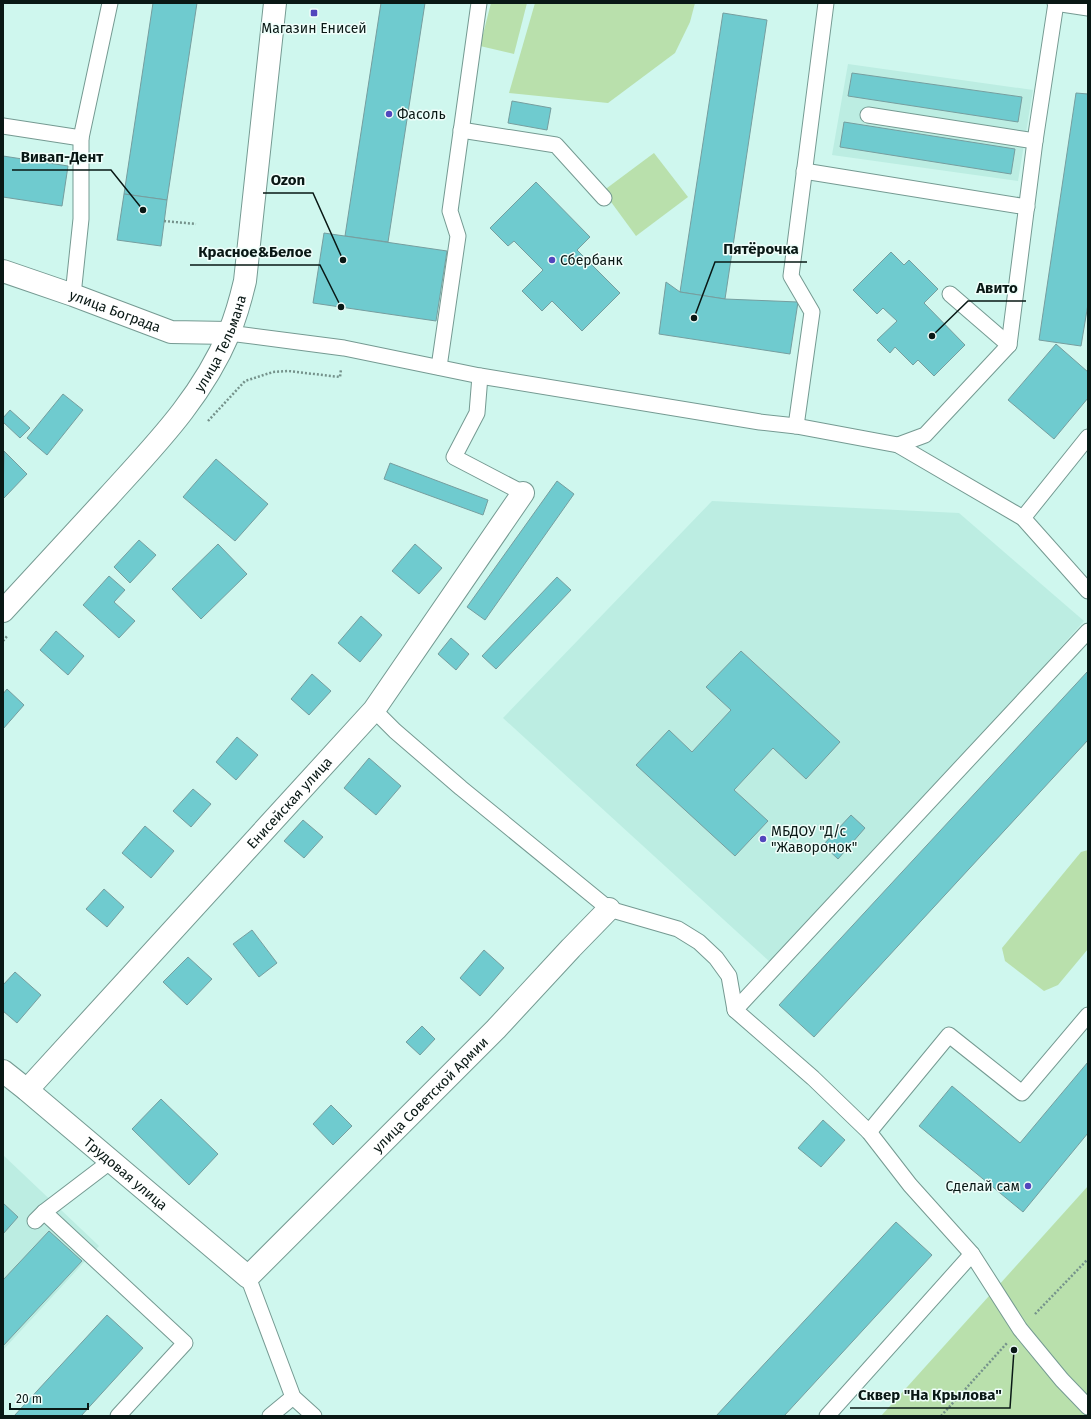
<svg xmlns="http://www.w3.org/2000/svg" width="1091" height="1419" font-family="'Fira Sans',sans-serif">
<rect width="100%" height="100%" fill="#cff7ee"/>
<g fill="#bcede2">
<path d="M 848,64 L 1033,90 L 1018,181 L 832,155 Z"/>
<path d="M 712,501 L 959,513 L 1084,621 L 783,960 L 770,962 L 503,718 Z"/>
<path d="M 3,1155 L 99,1246 L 3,1350 Z"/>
</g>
<g fill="#b9e0ac">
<path d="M 491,3 L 527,3 L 514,54 L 480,46 Z"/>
<path d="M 535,3 L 695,3 L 690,22 L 675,53 L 608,103 L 509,93 Z"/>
<path d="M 654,153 L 688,197 L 636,236 L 603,191 Z"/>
<path d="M 1088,850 L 1088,949 L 1058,985 L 1044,991 L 1005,961 L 1002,948 L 1081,852 Z"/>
<path d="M 1088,1186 L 1088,1416 L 881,1416 Z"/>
</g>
<g fill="#6fcbcf" stroke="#769e9f">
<path d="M 153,3 L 197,3 L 167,200 L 124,194 Z"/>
<path d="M 381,3 L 425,3 L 388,242 L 345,236 Z"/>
<path d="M 723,13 L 767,20 L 725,299 L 680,292 Z"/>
<path d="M 852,73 L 1022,97 L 1018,122 L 848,96 Z"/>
<path d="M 1076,93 L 1088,94 L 1088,304 L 1081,346 L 1039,340 Z"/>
<path d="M 512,101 L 551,108 L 547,130 L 508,123 Z"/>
<path d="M 844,122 L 1015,149 L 1011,174 L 840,147 Z"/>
<path d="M 3,156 L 68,166 L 62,206 L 3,197 Z"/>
<path d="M 536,182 L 590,237 L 577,250 L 620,293 L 582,331 L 552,301 L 542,311 L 522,291 L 543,270 L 514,241 L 508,246 L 490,228 Z"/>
<path d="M 124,194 L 167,200 L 161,246 L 117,240 Z"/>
<path d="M 324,233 L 447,251 L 436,321 L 313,303 Z"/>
<path d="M 891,252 L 904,265 L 909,260 L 938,289 L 924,303 L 965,345 L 934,376 L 918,360 L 913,365 L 895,347 L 890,353 L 877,340 L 897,321 L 883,308 L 877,314 L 853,290 Z"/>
<path d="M 666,282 L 680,292 L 725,299 L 798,302 L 790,354 L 659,334 Z"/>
<path d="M 1056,344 L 1088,372 L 1088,398 L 1054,439 L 1008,400 Z"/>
<path d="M 63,394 L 83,410 L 47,455 L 27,438 Z"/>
<path d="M 10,410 L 30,428 L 20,438 L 3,422 L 3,418 Z"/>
<path d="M 4,451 L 27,474 L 4,498 L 3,497 Z"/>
<path d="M 216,459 L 268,504 L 235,541 L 183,497 Z"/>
<path d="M 390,463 L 488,500 L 483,515 L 384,479 Z"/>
<path d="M 557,481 L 574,494 L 485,620 L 467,607 Z"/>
<path d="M 139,540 L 156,555 L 130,583 L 114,567 Z"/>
<path d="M 218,544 L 247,574 L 201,619 L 172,589 Z"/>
<path d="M 415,544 L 442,568 L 419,594 L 392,571 Z"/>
<path d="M 109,576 L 125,590 L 114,602 L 135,621 L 119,638 L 83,605 Z"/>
<path d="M 557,577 L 571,590 L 496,669 L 482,656 Z"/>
<path d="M 361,616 L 382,635 L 360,662 L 338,643 Z"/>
<path d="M 56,631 L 84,656 L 68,675 L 40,650 Z"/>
<path d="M 451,638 L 469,654 L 456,670 L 438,654 Z"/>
<path d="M 741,651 L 840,742 L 806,779 L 773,748 L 734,790 L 768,821 L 735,856 L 636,765 L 669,730 L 692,752 L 731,710 L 706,687 Z"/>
<path d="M 1088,671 L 1088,740 L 814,1037 L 779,1005 Z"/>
<path d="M 312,674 L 331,691 L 309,715 L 291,699 Z"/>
<path d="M 7,689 L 24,705 L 3,729 L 3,694 Z"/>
<path d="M 237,737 L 258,755 L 236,780 L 216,762 Z"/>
<path d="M 369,758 L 401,786 L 376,815 L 344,788 Z"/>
<path d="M 193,789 L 211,804 L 191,827 L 173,811 Z"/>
<path d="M 851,815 L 865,828 L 838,859 L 823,845 Z"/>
<path d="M 303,820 L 323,837 L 304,858 L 284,841 Z"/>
<path d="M 145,826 L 174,851 L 151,878 L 122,853 Z"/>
<path d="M 104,889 L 124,907 L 107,927 L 86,909 Z"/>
<path d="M 252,930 L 277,963 L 259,977 L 233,944 Z"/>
<path d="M 484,950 L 504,968 L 480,996 L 460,978 Z"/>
<path d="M 188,957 L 212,979 L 187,1005 L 163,982 Z"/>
<path d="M 15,972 L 41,995 L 17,1023 L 3,1011 L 3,985 Z"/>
<path d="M 422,1026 L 435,1039 L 420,1055 L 406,1042 Z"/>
<path d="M 1088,1062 L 1088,1133 L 1023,1212 L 919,1126 L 952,1086 L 1020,1143 Z"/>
<path d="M 161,1099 L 218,1154 L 189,1185 L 132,1129 Z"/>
<path d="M 331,1105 L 352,1126 L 333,1145 L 313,1124 Z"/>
<path d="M 823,1120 L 845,1140 L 821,1167 L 798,1148 Z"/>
<path d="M 3,1203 L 18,1217 L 3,1234 Z"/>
<path d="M 896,1222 L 932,1255 L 784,1416 L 716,1416 Z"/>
<path d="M 49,1231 L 82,1261 L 3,1346 L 3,1280 Z"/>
<path d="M 107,1315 L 143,1348 L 81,1416 L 14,1416 Z"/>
</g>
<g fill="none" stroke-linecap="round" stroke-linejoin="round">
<defs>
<g id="lane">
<path d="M 1055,3 L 1088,8"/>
<path d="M 868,115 L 1035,141"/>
<path d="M 3,126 L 81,138"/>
<path d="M 461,130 L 556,145 L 604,198"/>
<path d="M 804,171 L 1027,207"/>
<path d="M 950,294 L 1009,345"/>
<path d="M 73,295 L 81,219 L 81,138 L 110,3"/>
<path d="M 229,333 L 344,348 L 480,376 L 760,422 L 796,426 L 898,445 L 1023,518 L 1088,591"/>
<path d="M 439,367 L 458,236 L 450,211 L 479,3"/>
<path d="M 480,376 L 477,413 L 454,457 L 523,493"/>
<path d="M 796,426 L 812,312 L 791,276 L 826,3"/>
<path d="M 898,445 L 925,435 L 1009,345 L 1035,141 L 1056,3"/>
<path d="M 1023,518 L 1088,437"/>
<path d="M 374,710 L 395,731 L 461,788 L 609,909 L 678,929 L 699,942 L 716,958 L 729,976 L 735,1010 L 813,1078 L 869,1132 L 910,1185 L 972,1254 L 1020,1329 L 1062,1380 L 1088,1407"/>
<path d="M 735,1010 L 1088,631"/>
<path d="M 869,1132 L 949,1035 L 1022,1093 L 1088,1015"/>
<path d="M 44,1212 L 185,1343 L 118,1416"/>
<path d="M 35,1221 L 44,1212 L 111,1161"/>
<path d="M 248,1277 L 293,1397 L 314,1416"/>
<path d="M 270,1416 L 293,1397"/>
<path d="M 827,1416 L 972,1254"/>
</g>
<g id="street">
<path id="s1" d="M 3,271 L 73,295 L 171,332 L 229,333"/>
<path id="s2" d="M 3,611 C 38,573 73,535 108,497 C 155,445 201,399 229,333 C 236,316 241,298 245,281 L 275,3"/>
<path id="s3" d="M 3,1071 L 27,1090 L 248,1277 L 496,1029 L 571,948 L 609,909"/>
<path id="s4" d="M 27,1090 L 374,710 L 523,493"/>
</g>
</defs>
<use href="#lane" stroke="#759a92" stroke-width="17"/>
<use href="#street" stroke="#759a92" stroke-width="24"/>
<g stroke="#75928b" stroke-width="2.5" stroke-dasharray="2 2" stroke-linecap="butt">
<path d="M 164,221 L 196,224"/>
<path d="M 208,421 L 245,381 L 273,372 L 288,371 L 340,377 L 341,369"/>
<path d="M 3,641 L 8,635"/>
<path d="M 1035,1314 L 1088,1259"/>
<path d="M 941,1416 L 1007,1343"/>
</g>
<use href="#lane" stroke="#fff" stroke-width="15"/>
<use href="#street" stroke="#fff" stroke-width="22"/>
</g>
<g fill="#5246bd" stroke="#effefa" stroke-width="1.5">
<rect x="310" y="9" width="8" height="8" rx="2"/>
<circle cx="389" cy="114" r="4"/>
<circle cx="552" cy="260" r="4"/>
<circle cx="763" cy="839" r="4"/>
<circle cx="1028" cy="1186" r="4"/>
</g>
<g text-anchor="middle" stroke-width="3" stroke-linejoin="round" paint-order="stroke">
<g font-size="14" fill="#091815" stroke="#effefa" text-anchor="start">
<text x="314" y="33" text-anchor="middle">Магазин Енисей</text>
<text x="397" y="119">Фасоль</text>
<text x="560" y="265">Сбербанк</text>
<text x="771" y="836">МБДОУ "Д/с<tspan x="771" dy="16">"Жаворонок"</tspan></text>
<text x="1020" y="1191" text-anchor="end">Сделай сам</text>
</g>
<g font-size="14" fill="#091815" stroke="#effefa">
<text dy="5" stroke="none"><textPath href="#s1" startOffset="119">улица Бограда</textPath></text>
<text dy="5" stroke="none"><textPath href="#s2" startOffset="347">улица Тельмана</textPath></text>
<text dy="5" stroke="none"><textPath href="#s4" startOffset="389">Енисейская улица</textPath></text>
<text dy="5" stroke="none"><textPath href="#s3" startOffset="578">улица Советской Армии</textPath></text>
<text dy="5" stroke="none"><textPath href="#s3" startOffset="160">Трудовая улица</textPath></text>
</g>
</g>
<path fill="none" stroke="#091815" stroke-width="1.5" d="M143 210L111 170H12M343 260L313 193H263M694 318L715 262H807M341 307L320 265H190M932 336L968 301H1026M1014 1350L1010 1408H850"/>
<g fill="#091815" stroke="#effefa" stroke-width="1.5">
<circle cx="143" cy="210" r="4"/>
<circle cx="343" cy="260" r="4"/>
<circle cx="694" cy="318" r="4"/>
<circle cx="341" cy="307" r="4"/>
<circle cx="932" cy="336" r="4"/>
<circle cx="1014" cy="1350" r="4"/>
</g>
<g font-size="15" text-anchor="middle" font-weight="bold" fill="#091815" stroke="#effefa" stroke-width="3" stroke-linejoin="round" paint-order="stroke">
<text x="62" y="162">Вивап-Дент</text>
<text x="288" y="185">Ozon</text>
<text x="761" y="254">Пятёрочка</text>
<text x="255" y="257">Красное&amp;Белое</text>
<text x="997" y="293">Авито</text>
<text x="930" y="1400">Сквер "На Крылова"</text>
</g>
<rect width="1091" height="1419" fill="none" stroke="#091815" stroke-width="8"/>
<path d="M10 1403v6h78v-6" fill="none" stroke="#091815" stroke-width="2"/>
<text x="16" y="1403" font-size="12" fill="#091815" stroke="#effefa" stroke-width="3" paint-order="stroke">20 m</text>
</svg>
